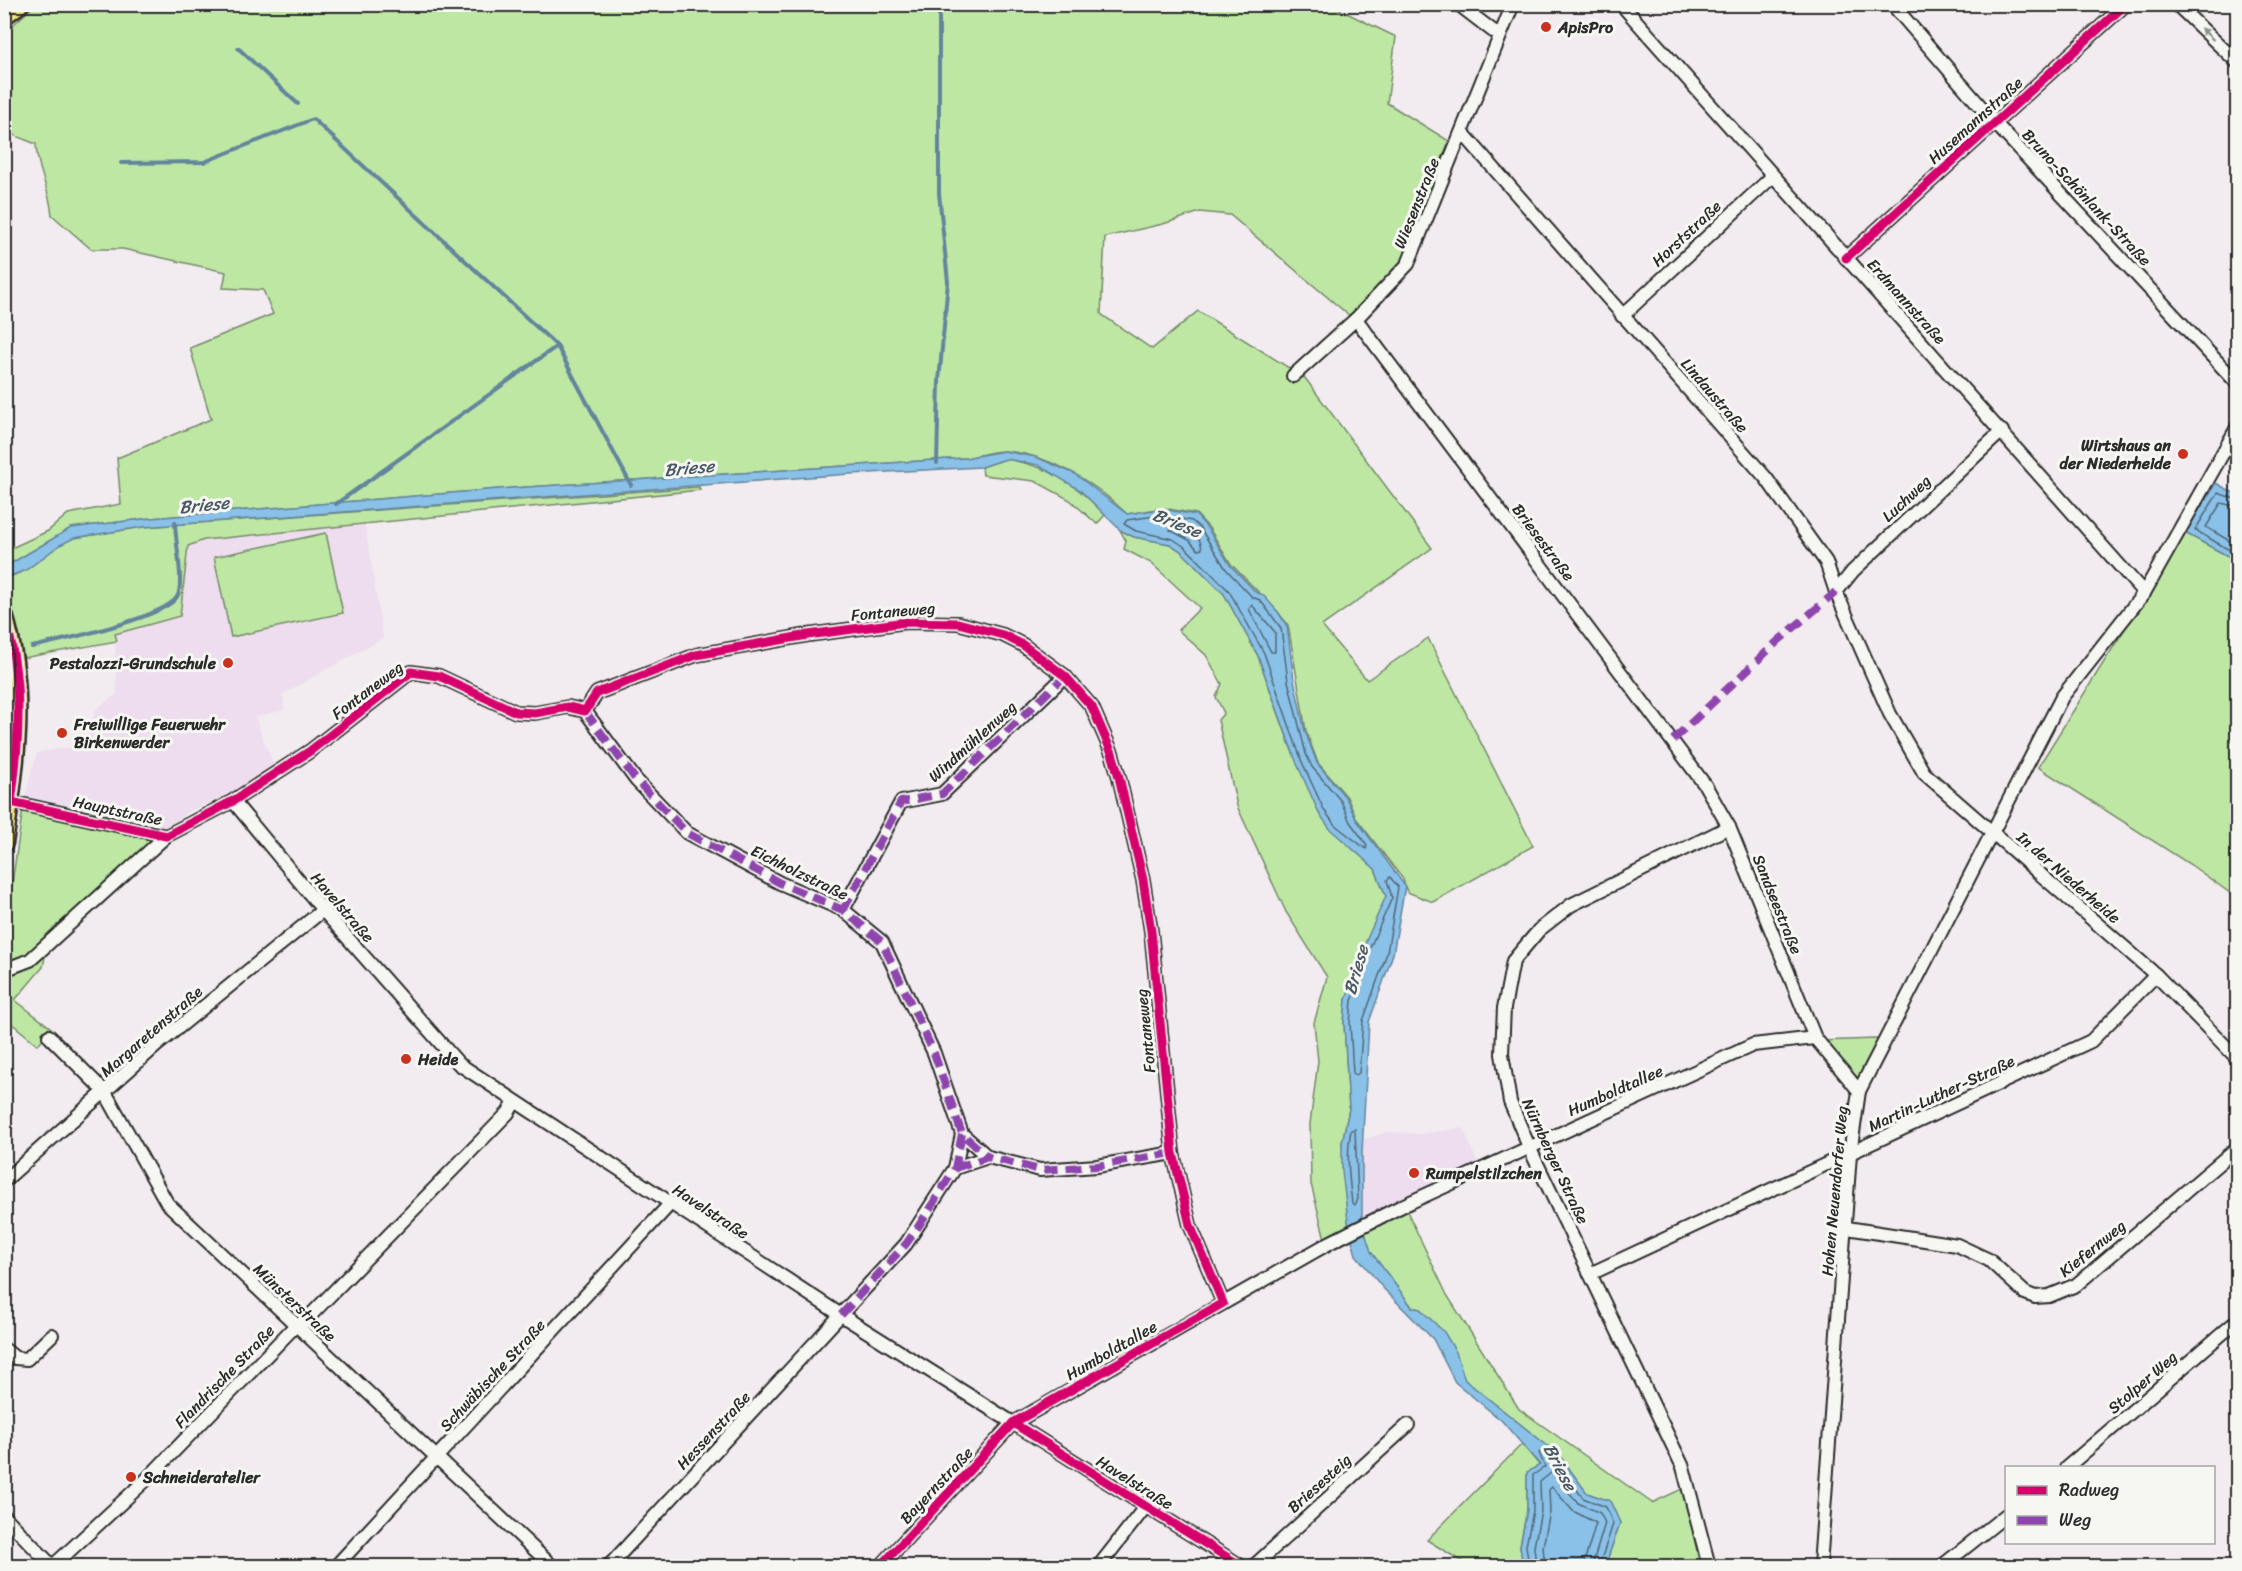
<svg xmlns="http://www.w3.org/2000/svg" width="2242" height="1571" font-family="Sriracha,sans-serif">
<rect width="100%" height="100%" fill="#f2ebf0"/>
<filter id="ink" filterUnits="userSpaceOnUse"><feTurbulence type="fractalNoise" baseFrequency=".0167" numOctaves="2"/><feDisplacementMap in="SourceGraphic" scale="12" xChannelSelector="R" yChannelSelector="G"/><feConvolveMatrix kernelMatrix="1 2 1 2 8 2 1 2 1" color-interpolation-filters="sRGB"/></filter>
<g filter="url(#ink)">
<g fill="#edddee">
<path d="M 365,525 L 383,638 L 283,694 L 284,710 L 255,717 L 275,769 L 246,786 L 187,812 L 167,833 L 24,801 L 37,753 L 82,745 L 91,734 L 95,710 L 117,694 L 115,634 L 180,615 L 188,545 L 204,540 Z"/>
<path d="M 1463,1128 L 1479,1168 L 1362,1223 L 1362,1140 L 1387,1132 L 1419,1134 Z"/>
</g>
<g fill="#bee7a4" stroke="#748968" stroke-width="1.5">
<path d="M 36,4 L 1328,4 L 1396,37 L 1387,103 L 1449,141 L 1404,259 L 1351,317 L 1230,215 L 1200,212 L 1163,224 L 1105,237 L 1101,314 L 1152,349 L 1198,311 L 1305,378 L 1432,548 L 1322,626 L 1367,680 L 1428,638 L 1533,846 L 1433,902 L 1407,892 L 1403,879 L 1356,818 L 1347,797 L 1318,763 L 1306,731 L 1288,625 L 1278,612 L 1231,564 L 1209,528 L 1196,514 L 1163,508 L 1127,514 C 1095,483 1052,455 1006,451 C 994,450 978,456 965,458 L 499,489 L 151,518 L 71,528 L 5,567 L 5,551 L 48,531 L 68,514 L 121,504 L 117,458 L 211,419 L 190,348 L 273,314 L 263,290 L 223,288 L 226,272 L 123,249 L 91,249 L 52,215 C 50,189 36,168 36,144 L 11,134 L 12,101 L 5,101 L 4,33 Z"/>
<path d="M 1006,459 C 1053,468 1072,480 1105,515 L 1097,524 L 1070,500 L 1035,481 L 983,475 L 982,467 Z"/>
<path d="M 699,487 L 700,490 L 204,540 L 188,546 L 180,616 L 115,634 L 117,641 L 23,658 L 5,579 L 26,570 L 60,544 L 74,538 L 143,527 Z"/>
<path d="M 1120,530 L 1134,537 L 1170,544 L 1181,551 L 1224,594 L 1258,656 L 1292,751 L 1362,855 L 1375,869 L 1386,896 L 1346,1000 L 1344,1023 L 1349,1109 L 1342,1143 L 1349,1229 L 1327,1247 L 1311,1184 L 1310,1124 L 1318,1061 L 1314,1023 L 1327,977 L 1286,912 L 1237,806 L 1218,720 L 1224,713 L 1216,697 L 1222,684 L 1206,655 L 1178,630 L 1200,608 L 1151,563 L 1124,549 L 1126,541 Z"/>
<path d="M 326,533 L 343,613 L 231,637 L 214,557 Z"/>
<path d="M 2185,533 L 2237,561 L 2237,898 L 2191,865 L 2038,767 Z"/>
<path d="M 24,801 L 121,816 L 167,833 L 46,952 L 43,967 L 15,1000 L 51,1028 L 38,1045 L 10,1022 L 5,1030 L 5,932 Z"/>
<path d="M 1876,1039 L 1883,1041 L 1859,1085 L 1820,1041 Z"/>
<path d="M 1405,1207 L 1447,1295 L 1519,1409 L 1652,1503 L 1684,1488 L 1700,1566 L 1605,1566 L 1620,1523 L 1610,1501 L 1587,1493 L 1559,1455 L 1464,1380 L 1456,1352 L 1420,1309 L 1412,1307 L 1371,1252 L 1363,1228 Z"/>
<path d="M 1522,1444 L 1540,1466 L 1527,1473 L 1527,1510 L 1520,1546 L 1523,1566 L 1469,1566 L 1427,1540 Z"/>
</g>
<g fill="#8ac1e8" stroke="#64859c" stroke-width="1.5">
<path d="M 1004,451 L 1036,457 L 1075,474 L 1127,514 L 1162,509 L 1196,515 L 1208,529 L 1230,565 L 1256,592 L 1263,595 L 1278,612 L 1287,626 L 1294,680 L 1305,731 L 1317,763 L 1346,798 L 1356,819 L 1405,886 L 1393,954 L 1369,1022 L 1362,1152 L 1362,1223 L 1371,1252 L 1412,1307 L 1420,1309 L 1444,1332 L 1456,1352 L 1465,1380 L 1559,1455 L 1587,1493 L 1610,1501 L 1620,1523 L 1605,1566 L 1523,1566 L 1520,1546 L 1527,1510 L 1527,1472 L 1540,1465 L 1502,1421 L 1455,1382 L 1433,1339 L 1382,1287 L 1356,1255 L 1349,1229 L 1342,1171 L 1342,1143 L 1349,1109 L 1344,1023 L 1346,1000 L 1359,957 L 1386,896 L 1375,869 L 1330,829 L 1319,813 L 1297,764 L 1258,656 L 1224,594 L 1181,551 L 1170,544 L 1134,537 L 1120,530 L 1080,490 L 1038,465 L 1006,459 L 981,467 L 850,474 L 143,527 L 74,538 L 60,545 L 26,570 L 5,578 L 5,567 L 71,528 L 151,518 L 499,489 L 965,458 Z"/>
<path d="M 2216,483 L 2237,495 L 2237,561 L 2185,533 Z"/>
</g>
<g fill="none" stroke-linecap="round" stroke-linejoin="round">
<g stroke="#516777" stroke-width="1.5">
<path d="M 2238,500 L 2218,493 L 2195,530 L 2238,555"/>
<path d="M 2238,507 L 2221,503 L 2206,527 L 2238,546"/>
<path d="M 1162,515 L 1192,521 L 1200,528 L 1226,569 L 1252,597 L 1260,600 L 1281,628 L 1288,681 L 1306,754 L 1312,767 L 1341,801 L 1350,822 L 1367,845 L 1366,849 L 1335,825 L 1324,810 L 1302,762 L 1264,653 L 1229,591 L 1185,547 L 1173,539 L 1136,531 L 1124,524 L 1127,520 Z"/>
<path d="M 1173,525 C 1188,528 1200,532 1202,549 L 1198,550 L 1189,540 L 1170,530 L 1169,527 Z"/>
<path d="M 1252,605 L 1275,632 L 1275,652 L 1271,652 L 1249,609 Z"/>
<path d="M 1390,877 L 1398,887 L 1387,953 L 1363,1021 L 1359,1073 L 1356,1075 L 1353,1073 L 1350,1023 L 1352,1001 L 1365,959 L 1392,898 L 1387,880 Z"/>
<path d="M 1355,1129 L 1358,1199 L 1355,1205 L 1352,1203 C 1349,1179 1346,1154 1351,1130 Z"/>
<path d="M 1529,1566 L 1526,1546 L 1533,1511 L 1533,1475 L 1545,1467 L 1539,1453 L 1542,1450 L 1554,1459 L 1583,1498 L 1606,1507 L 1613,1524 L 1599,1566"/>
<path d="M 1536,1566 L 1534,1547 L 1541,1511 L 1540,1482 L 1552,1472 L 1578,1503 L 1600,1513 L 1605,1523 L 1592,1566"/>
<path d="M 1545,1566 L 1543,1547 L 1550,1512 L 1549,1490 L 1552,1487 L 1573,1511 L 1596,1523 L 1583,1566"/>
</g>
<g stroke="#64859c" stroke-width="4">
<path d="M 238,48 L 298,104"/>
<path d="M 121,163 L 204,162 L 313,119 L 557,346 L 631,485"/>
<path d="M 937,463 L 939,381 L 948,282 L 939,193 L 939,4"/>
<path d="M 336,504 L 557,346"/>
<path d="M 32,647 C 58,641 170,617 178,595 C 184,579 175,541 175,522"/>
</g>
<defs>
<g id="minor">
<path d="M 1458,4 L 1493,31 L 1501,33"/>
<path d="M 1621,4 L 2144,593"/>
<path d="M 1892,4 L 1994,122 L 2238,384"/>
<path d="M 2176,4 L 2238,63"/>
<path d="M 1462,132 L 1766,478 L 1826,562 L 1836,592 L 1890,714 L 1924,773 L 2156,975 L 2238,1059"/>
<path d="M 1846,258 L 2126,4"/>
<path d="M 1622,316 L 1773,176"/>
<path d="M 1356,319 L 1705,785 L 1729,827 L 1815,1038"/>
<path d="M 1293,376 L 1356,319 L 1408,264 L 1513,4"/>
<path d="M 1836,592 L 1853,571 L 2002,431"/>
<path d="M 585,711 L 636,780 L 687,833 L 780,883 L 843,910 L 882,942 L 934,1053 L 962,1134 L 988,1157"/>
<path d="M 233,801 L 323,910 L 459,1064 L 841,1315 L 1241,1566"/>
<path d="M 25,805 L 166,836"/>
<path d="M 843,910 L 901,802 L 942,794 L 1065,676"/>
<path d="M 4,970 L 30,960 L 166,836 L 233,801 L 310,751 L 411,672 L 439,676 L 516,712 L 535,713 L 568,707 L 585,711 L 597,693 L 696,655 L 808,635 L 906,622 L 958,623 L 1003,635 L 1023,645 L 1065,676 L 1092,707 L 1112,753 L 1119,777 L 1143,880 L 1151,931 L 1173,1153 L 1190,1225 L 1223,1303"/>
<path d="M 49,1036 L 105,1092 L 167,1203 L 552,1566"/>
<path d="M 955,1168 L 988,1157 L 1040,1170 L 1097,1166 L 1173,1153"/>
<path d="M 4,1181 L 157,1045 L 323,910"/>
<path d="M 1847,1228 L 1957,1245 L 1989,1260 L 2025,1293 L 2035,1297 L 2049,1296 L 2076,1285 L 2238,1147"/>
<path d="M 1590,1274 L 2091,1041 L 2156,975"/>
<path d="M 4,1349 L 15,1358 L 27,1359 L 52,1335"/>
<path d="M 2066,1468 L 2238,1320"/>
<path d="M 4,1516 L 52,1566"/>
<path d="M 53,1566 L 147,1479 L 296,1325 L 304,1322 L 508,1113 L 514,1103"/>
<path d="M 336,1566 L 670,1204"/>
<path d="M 609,1566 L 906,1244 L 955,1168 L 962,1134"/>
<path d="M 881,1566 L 1013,1423 L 1022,1418 L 1331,1242 L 1402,1206 L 1753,1045 L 1815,1038 L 1859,1091"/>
<path d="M 1099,1566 L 1146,1506"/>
<path d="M 1254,1566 L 1408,1425"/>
<path d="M 1709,1566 L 1683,1467 L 1529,1147 L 1510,1102 L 1502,1054 L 1504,1008 L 1513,961 L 1539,930 L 1571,905 L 1729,827"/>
<path d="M 1820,1566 L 1850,1154 L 1859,1091 L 2062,697 L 2144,593 L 2238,426"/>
<path d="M 1942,1566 L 2006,1515"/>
</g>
<g id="major">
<path d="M 4,16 L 20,4"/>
<path d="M 4,615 C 27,691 16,766 4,843"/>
</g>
</defs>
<use href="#minor" stroke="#2b2b2b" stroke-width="16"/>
<use href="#major" stroke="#2b2b2b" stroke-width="21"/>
<use href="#minor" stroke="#f6f6f2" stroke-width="12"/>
<use href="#major" stroke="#f4e382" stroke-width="16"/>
<g stroke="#8e44ad" stroke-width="8" stroke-dasharray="15 8" stroke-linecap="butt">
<path d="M 585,711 L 636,780 L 687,833 L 780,883 L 843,910 L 882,942 L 934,1053 L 962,1134 L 988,1157"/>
<path d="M 1673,740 L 1778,641 L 1836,592"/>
<path d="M 843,910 L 901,802 L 942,794 L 1065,676"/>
<path d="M 955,1168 L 988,1157 L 1040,1170 L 1097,1166 L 1173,1153"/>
<path d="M 841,1315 L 906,1244 L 918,1227 L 955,1168 L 962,1134"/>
</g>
<defs>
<g id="cycleway">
<path d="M 1846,258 L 2126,4"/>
<path d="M 4,615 C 23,677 20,739 11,802 L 166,836 L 233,801 L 310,751 L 411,672 L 439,676 L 516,712 L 535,713 L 568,707 L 585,711 L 597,693 L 696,655 L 808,635 L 906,622 L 958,623 L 1003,635 L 1023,645 L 1065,676 L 1092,707 L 1112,753 L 1119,777 L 1143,880 L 1151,931 L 1173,1153 L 1190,1225 L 1223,1303 L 1013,1423 L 881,1566"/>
<path d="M 1013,1423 L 1241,1566"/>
</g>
</defs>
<use href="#cycleway" stroke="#f6f6f2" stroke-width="13"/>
<use href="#cycleway" stroke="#d6006c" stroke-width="9"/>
</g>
<defs><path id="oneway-solid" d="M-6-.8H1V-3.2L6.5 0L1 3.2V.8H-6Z" transform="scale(1.5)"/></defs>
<use fill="#90908e" href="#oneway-solid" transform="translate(2207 34) rotate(-137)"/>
</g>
<g fill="#c8321e" stroke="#f6f6f2" stroke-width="2">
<circle cx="1546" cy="27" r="6"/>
<circle cx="2183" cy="454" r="6"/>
<circle cx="228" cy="663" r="6"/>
<circle cx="62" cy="733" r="6"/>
<circle cx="406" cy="1059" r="6"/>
<circle cx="1414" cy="1173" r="6"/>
<circle cx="131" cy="1477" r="6"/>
</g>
<g text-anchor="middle" stroke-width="6" stroke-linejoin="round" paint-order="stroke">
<g font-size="16" font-weight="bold" fill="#2b2b2b" stroke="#f6f6f2" text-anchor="start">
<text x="1558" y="33">ApisPro</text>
<text x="2171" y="451" text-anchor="end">Wirtshaus an<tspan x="2171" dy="18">der Niederheide</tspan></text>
<text x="216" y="669" text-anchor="end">Pestalozzi-Grundschule</text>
<text x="74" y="730">Freiwillige Feuerwehr<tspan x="74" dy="18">Birkenwerder</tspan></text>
<text x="418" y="1065">Heide</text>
<text x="1426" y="1179">Rumpelstilzchen</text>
<text x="143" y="1483">Schneideratelier</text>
</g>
<g font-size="16" fill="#2b2b2b" stroke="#f6f6f2">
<text transform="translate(1975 120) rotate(-42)" y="6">Husemannstraße</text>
<text transform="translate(2087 197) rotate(47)" y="6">Bruno-Schönlank-Straße</text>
<text transform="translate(1416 203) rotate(-68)" y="6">Wiesenstraße</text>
<text transform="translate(1686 233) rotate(-43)" y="6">Horststraße</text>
<text transform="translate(1907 301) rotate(48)" y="6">Erdmannstraße</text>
<text transform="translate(1715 395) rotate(49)" y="6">Lindaustraße</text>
<text transform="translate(1906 498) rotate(-43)" y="6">Luchweg</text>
<text transform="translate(1544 542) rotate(53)" y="6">Briesestraße</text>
<text transform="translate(893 611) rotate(-5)" y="6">Fontaneweg</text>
<text transform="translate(367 690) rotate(-37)" y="6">Fontaneweg</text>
<text transform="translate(972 741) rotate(-42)" y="6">Windmühlenweg</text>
<text transform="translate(118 810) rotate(12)" y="6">Hauptstraße</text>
<text transform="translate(800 872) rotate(26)" y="6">Eichholzstraße</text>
<text transform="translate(2069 877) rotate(41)" y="6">In der Niederheide</text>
<text transform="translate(1778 904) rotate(68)" y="6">Sandseestraße</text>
<text transform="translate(343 907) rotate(49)" y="6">Havelstraße</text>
<text transform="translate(151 1031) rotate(-41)" y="6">Margaretenstraße</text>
<text transform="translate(1145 1031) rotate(-96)" y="6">Fontaneweg</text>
<text transform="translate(1615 1090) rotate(-24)" y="6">Humboldtallee</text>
<text transform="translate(1941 1093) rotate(-25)" y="6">Martin-Luther-Straße</text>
<text transform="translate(1556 1161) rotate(65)" y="6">Nürnberger Straße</text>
<text transform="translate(1834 1191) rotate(-85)" y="6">Hohen Neuendorfer Weg</text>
<text transform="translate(711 1211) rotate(33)" y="6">Havelstraße</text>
<text transform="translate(2092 1248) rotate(-39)" y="6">Kiefernweg</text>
<text transform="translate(295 1302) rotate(43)" y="6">Münsterstraße</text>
<text transform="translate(1111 1350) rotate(-30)" y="6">Humboldtallee</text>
<text transform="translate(492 1375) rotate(-47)" y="6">Schwäbische Straße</text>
<text transform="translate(224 1376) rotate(-46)" y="6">Flandrische Straße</text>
<text transform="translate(2142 1382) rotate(-41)" y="6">Stolper Weg</text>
<text transform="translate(713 1430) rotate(-47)" y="6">Hessenstraße</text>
<text transform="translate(1135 1482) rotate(32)" y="6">Havelstraße</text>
<text transform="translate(1319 1483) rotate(-42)" y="6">Briesesteig</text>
<text transform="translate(936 1485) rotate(-47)" y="6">Bayernstraße</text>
</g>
<g font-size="18" font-style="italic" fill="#485864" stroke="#f6f6f2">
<text transform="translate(689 468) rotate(-5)" y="6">Briese</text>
<text transform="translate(204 505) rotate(-6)" y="6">Briese</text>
<text transform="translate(1177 523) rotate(22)" y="6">Briese</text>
<text transform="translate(1356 970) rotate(-74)" y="6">Briese</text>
<text transform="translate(1560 1467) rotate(62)" y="6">Briese</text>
</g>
</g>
<rect width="2242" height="1571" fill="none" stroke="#f6f6f2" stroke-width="24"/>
<rect x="12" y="12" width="2218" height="1547" fill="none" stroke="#2b2b2b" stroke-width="2" filter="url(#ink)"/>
<rect x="2005" y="1466" width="210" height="78" fill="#f6f6f2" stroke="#a5a5a2" stroke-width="1.5"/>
<rect x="2017" y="1486" width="30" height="9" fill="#d6006c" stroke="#a5a5a2" stroke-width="1.5"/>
<text x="2059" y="1496" font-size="18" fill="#2b2b2b">Radweg</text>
<rect x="2017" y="1516" width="30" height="9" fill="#8e44ad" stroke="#a5a5a2" stroke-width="1.5"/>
<text x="2059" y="1526" font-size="18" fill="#2b2b2b">Weg</text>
</svg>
